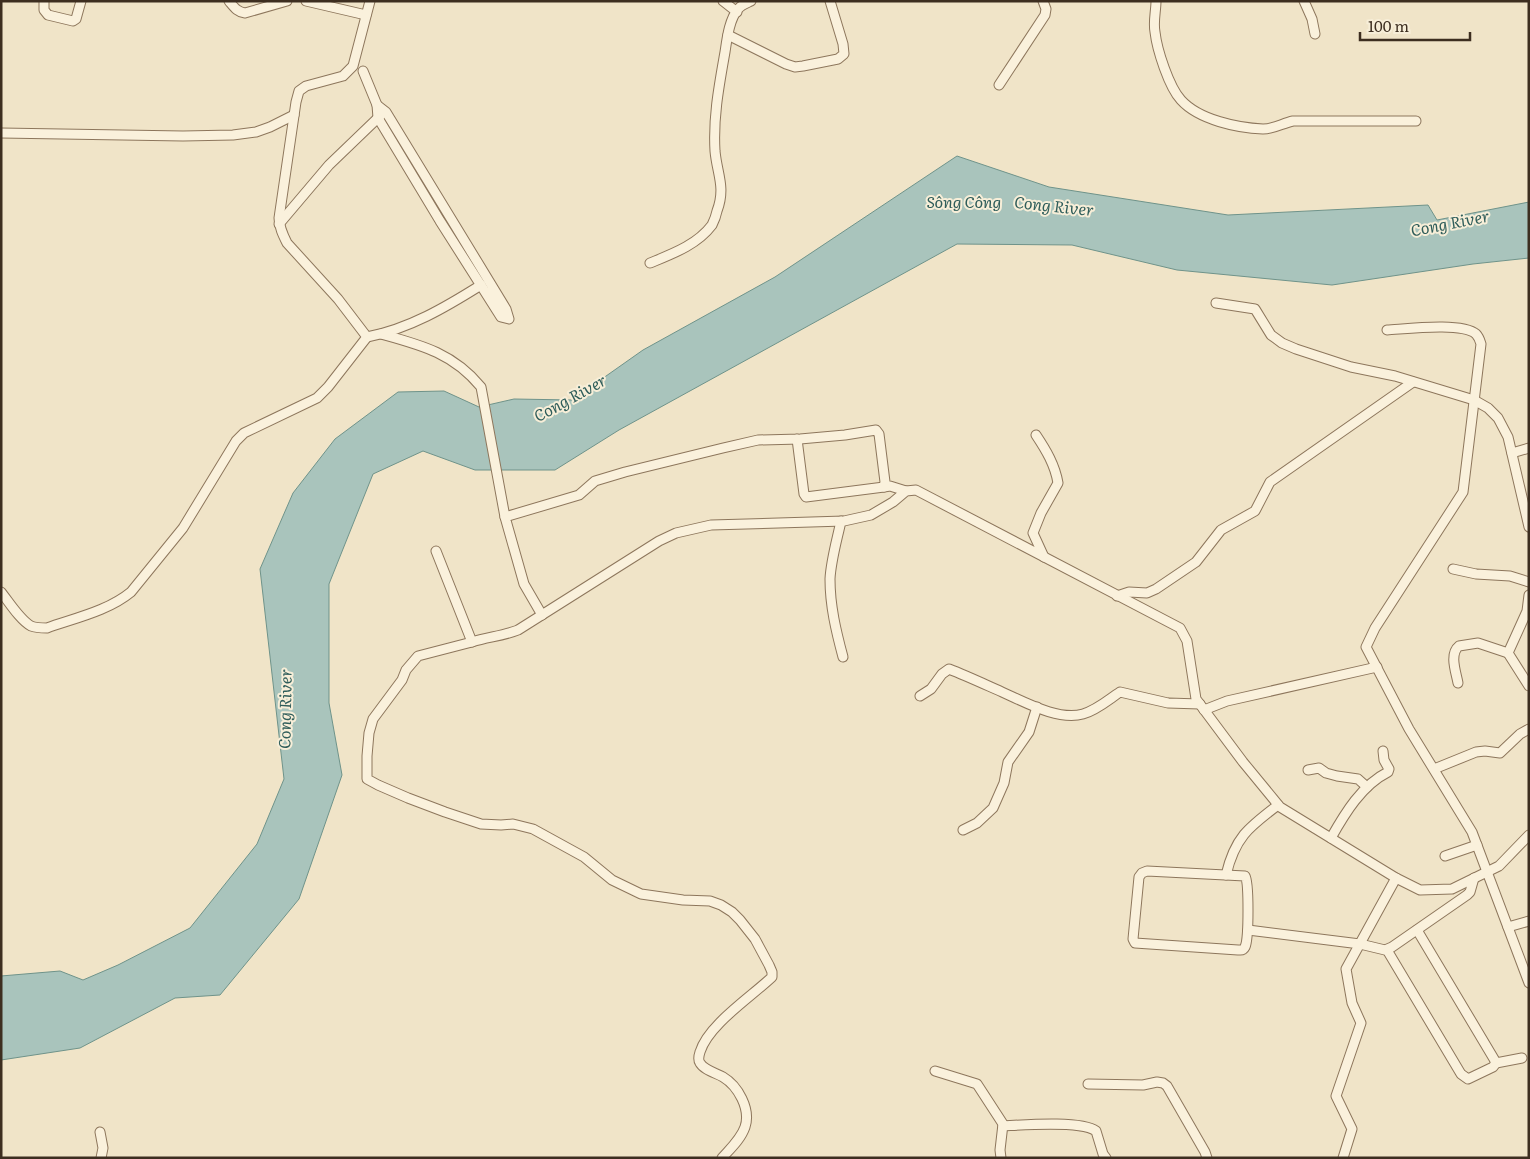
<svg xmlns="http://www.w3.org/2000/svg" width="1530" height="1159" font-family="Literata,serif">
<rect width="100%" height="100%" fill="#f0e4c8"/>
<path fill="#a9c4bc" stroke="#6f938a" d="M 957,156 L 1049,187 L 1228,215 L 1428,205 L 1437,220 L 1529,202 L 1529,258 L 1473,264 L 1332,285 L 1177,270 L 1072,245 L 957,244 L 619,430 L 555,470 L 475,470 L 423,451 L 373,474 L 329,584 L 329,703 L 342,775 L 299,899 L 220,995 L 175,998 L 80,1048 L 1,1060 L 1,976 L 60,971 L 83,980 L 118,965 L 190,928 L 257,844 L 284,779 L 260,569 L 293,493 L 335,439 L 398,392 L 444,391 L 479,407 L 514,399 L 572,400 L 643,350 L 775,277 Z"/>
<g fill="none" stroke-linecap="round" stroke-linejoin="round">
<defs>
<g id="minor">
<path d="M 44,1 L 44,10 L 48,15 L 73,21 L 76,19 L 81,1"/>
<path d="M 229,1 C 234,7 237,12 245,13 L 287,1"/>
<path d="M 306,1 L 366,15"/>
<path d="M 723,1 L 737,12"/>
<path d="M 1156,1 C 1156,11 1153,22 1155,32 C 1157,50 1169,87 1181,100 C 1199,120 1238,128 1263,129 C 1274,129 1283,123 1293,121 L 1416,121"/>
<path d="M 1304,1 L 1312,19 L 1315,34"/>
<path d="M 728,35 L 786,64 L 795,67 L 803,66 L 838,59 L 844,54 L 843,44 L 830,1"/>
<path d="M 363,71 L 377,105"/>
<path d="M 999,85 L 1045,15 L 1046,9 L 1043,1"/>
<path d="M 377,105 L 386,112 L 506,309 L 509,319 L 501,317 L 440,221 L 378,118 Z"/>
<path d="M 1,133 L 183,136 L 233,135 L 256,132 L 270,127 L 294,115"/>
<path d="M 279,224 L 329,165 L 381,115"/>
<path d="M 650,263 C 672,254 697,245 712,225 C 714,221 716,216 717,211 C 726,187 717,174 715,151 C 713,117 719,86 725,52 C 727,39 729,20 738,9 C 741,5 747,3 751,1"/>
<path d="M 1216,303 L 1255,309 L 1271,335 L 1282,343 L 1296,349 L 1351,367 L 1395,376 L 1474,400 L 1488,408 L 1498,418 L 1508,437 L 1529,527"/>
<path d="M 1387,330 C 1406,329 1462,322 1476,334 C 1479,337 1480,341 1481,344 L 1463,492 L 1375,628 L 1366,647 L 1409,729 L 1472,832 L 1529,983"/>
<path d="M 381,334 C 421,345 453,353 481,387 L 505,517"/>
<path d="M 367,337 C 409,329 446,307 481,285"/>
<path d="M 1036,435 C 1046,450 1055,465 1058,483 L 1041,513 L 1033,533 L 1044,557"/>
<path d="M 797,439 L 804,494 L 806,497 L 884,487"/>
<path d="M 1512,453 L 1529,448"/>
<path d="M 841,521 C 837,540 831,560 830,579 C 830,606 836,631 843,657"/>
<path d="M 436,551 L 472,642 C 487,637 503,636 518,630 L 659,541 L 676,533 L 711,525 L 844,521 L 871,515 L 893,502 L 906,491 L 916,490 L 1180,628 L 1187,641 L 1196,699 L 1243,762 L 1280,807 L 1396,878 L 1420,890 L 1452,889 L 1499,866 L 1529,835"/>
<path d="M 1453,569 L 1476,574 L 1510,576 L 1529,582"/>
<path d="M 1,592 C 9,602 20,620 31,626 C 36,628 42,628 47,628 C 75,618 108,611 131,592 L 183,528 L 236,441 L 244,433 L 317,398 L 328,387 L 367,337 L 338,299 L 287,243 C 283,235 279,227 279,218 L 296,102 L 299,91 L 306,86 L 343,76 L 353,66 L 370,1"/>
<path d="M 1529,595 L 1527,611 L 1508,653 L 1529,686"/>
<path d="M 1117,596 L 1129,592 L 1147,593 L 1156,589 L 1196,562 L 1221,530 L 1255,511 L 1270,482 L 1413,382"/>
<path d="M 542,615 L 524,584 L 505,517 L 579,495 L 595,481 L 625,472 L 723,448 L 758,440 L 800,439 L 845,435 L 876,430 L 879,434 L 885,482 L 884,487 L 890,486 L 906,491"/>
<path d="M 472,642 L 418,656 L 406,670 L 402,680 L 373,719 L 369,733 L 367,756 L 367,779 L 378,785 L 408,798 L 445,812 L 481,824 L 501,825 L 513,824 L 533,829 L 584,857 L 612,880 L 641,894 L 683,900 L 710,901 L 721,905 L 732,912 L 740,920 L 755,939 L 769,965 L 772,972 L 772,977 C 751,997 708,1025 700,1052 C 699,1055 698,1060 700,1063 C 704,1070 716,1073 723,1077 C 738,1086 751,1109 745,1127 C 741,1139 730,1149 722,1158"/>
<path d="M 1458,683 C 1456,672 1449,654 1459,646 L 1478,643 L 1508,653"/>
<path d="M 920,696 L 931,689 L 942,674 L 949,669 C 967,676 984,684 1002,692 C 1025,702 1058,721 1083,714 C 1097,710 1108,700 1120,692 L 1168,703 L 1200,704"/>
<path d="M 1204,710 L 1227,701 L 1377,667"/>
<path d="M 1434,769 L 1476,752 L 1485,751 L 1500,753 L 1520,734 L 1529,729"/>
<path d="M 1308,770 L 1319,768 L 1326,773 L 1337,776 L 1358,779 L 1367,787"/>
<path d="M 963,830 L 977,823 L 993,808 L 1004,783 L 1008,762 L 1029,732 L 1037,707"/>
<path d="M 1331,838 C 1345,813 1362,785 1388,772 L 1389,769 L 1384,760 L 1383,751"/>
<path d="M 1445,856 L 1477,845"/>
<path d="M 1147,871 L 1245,876 C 1249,882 1249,938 1245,947 C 1243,951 1242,950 1238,950 L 1135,943 L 1133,939 L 1139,877 L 1142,873 Z"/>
<path d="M 1226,875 C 1235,837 1249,827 1278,805"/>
<path d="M 1508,927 L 1529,921"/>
<path d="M 1248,930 L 1360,944 L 1385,950 L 1392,947 L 1467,895 L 1470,892 L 1474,878"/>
<path d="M 1387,950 L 1461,1074 L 1468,1079 L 1493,1067 L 1496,1063 L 1494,1059 L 1417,930"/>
<path d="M 1496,1063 L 1522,1058"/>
<path d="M 935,1071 L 977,1084 L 1003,1124 L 1000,1150 L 1001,1158"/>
<path d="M 1088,1084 L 1143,1085 L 1157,1082 L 1163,1083 L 1167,1086 L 1205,1152 L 1207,1158"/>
<path d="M 1003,1126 C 1022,1125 1081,1120 1096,1131 L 1103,1154 L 1106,1158"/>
<path d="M 100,1132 L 103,1148 L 101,1158"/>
<path d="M 1343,1158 L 1352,1129 L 1336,1096 L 1361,1023 L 1352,1003 L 1346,969 L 1396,878"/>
</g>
</defs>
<use href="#minor" stroke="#8d765c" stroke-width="11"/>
<use href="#minor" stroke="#faf1dc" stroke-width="9"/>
</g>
<g text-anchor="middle" stroke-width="4" stroke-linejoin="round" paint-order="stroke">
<g font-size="16" font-style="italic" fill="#2f5d5a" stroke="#f7eed8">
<text x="964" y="208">Sông Công</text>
<text transform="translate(1054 206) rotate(6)" y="6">Cong River</text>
<text transform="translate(1450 223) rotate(-11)" y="6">Cong River</text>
<text transform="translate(570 398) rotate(-29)" y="6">Cong River</text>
<text transform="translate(285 709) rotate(-89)" y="6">Cong River</text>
</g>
</g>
<rect width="1530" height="1159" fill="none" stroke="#3d2e20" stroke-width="5"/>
<path d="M1360 32v8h110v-8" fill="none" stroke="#3d2e20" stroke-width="2.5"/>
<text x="1368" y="32" font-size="15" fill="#3d2e20" stroke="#f7eed8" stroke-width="4" paint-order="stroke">100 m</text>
</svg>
